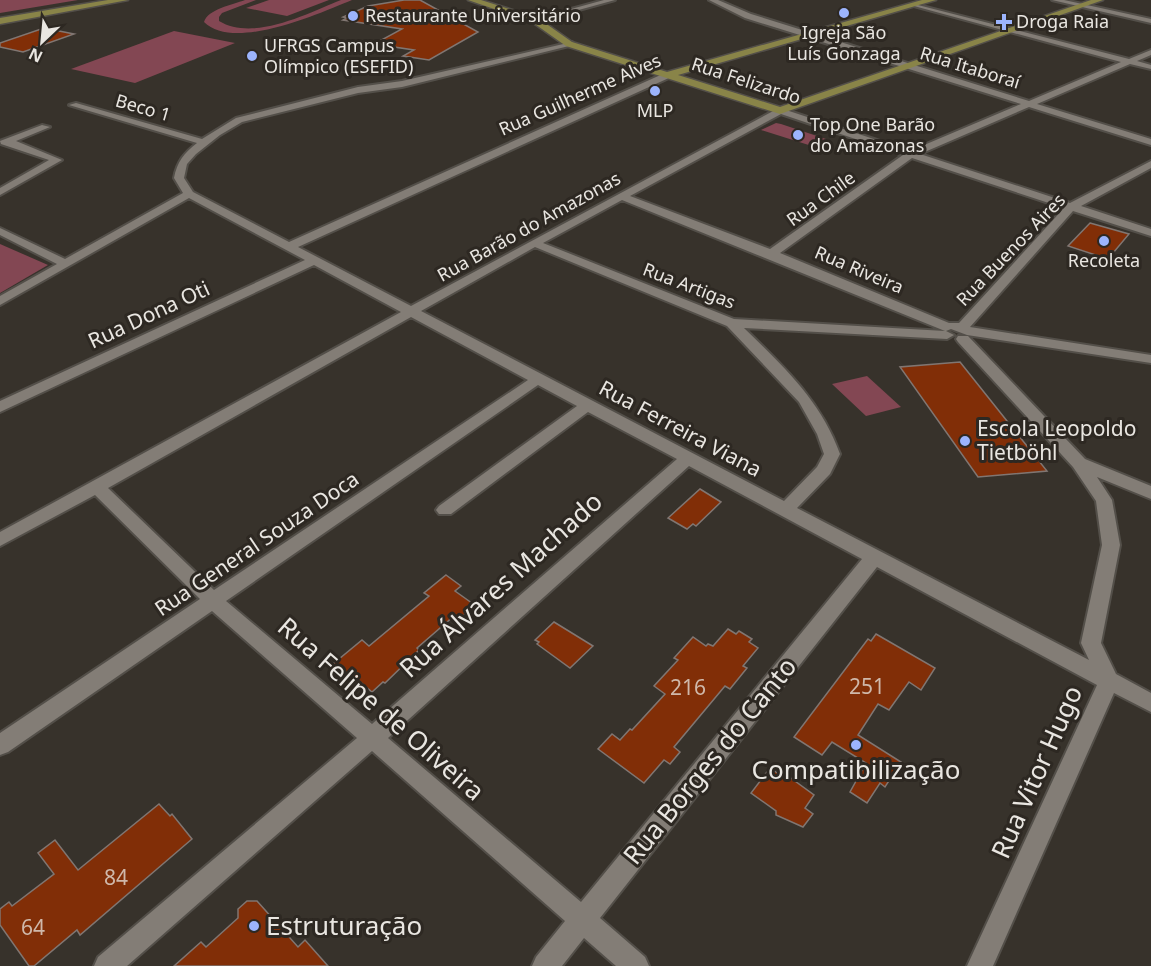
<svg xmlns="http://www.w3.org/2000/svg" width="1151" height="966" font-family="'Noto Sans',sans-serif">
<rect width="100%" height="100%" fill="#37322b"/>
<g fill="#834753">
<path d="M 0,0 L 78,0 L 0,13 Z"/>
<path d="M 245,0 L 256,0 L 222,13 L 219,17 L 219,21 C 254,42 308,13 341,0 L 352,0 C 320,13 234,52 204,22 C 208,9 232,5 245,0 Z"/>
<path d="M 269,0 L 329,0 L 287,16 L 246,8 Z"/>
<path d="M 174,31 L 235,43 L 135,83 L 71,69 Z"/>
<path d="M 776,123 L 781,124 L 829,140 L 815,147 L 761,130 Z"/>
<path d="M 0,244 L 48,265 L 0,293 Z"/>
<path d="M 867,376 L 901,407 L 866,416 L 832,384 Z"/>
</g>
<g fill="#812e07" stroke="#807672" stroke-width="1.5">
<path d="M 404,0 L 420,0 L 478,32 L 429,60 L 403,56 L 414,50 L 374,44 L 402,29 L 343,20 L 347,18 L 343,17 L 368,6 Z"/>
<path d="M 44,28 L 74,34 L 23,52 L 0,47 L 0,43 Z"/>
<path d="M 1090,223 L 1129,234 L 1108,259 L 1068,246 Z"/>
<path d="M 960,362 L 1007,421 L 1047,471 L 978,477 L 900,367 Z"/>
<path d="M 700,489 L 721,502 L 696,526 L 693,524 L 687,529 L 668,518 Z"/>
<path d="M 446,575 L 461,586 L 455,591 L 476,606 L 459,619 L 454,616 L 417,648 L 419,650 L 385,683 L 383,682 L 372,692 L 358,680 L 355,682 L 333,664 L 362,640 L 369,646 L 429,596 L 424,593 Z"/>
<path d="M 554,622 L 593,646 L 570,668 L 537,644 L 539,642 L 535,640 Z"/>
<path d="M 728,629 L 736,634 L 739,631 L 752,639 L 749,642 L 758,648 L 743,666 L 747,668 L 730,689 L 725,686 L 674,747 L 680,752 L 670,764 L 664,760 L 644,783 L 598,749 L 612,734 L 620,740 L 630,729 L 632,730 L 665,694 L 654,686 L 678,660 L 674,658 L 693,637 L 706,646 L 708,644 L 713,646 Z"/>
<path d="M 876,634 L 935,668 L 921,690 L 909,682 L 889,710 L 878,704 L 858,735 L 901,762 L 885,787 L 880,783 L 867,803 L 850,792 L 866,763 L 832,742 L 822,755 L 794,737 L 868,639 L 871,641 Z"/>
<path d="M 770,768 L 786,779 L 788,776 L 814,795 L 805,808 L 813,814 L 803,827 L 776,815 L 776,811 L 751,793 Z"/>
<path d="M 159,804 L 170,816 L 172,814 L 192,839 L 80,935 L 77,930 L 34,966 L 29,966 L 0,925 L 0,909 L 9,902 L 12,906 L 54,874 L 38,853 L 55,840 L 78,870 Z"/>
<path d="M 247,901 L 257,901 L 298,947 L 305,940 L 328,966 L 174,966 L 201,942 L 206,947 L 238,918 L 238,909 Z"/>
</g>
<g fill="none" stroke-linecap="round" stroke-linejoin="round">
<defs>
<g id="minor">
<path d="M 604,0 L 615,0 L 535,22 L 531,20 Z"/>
<path d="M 709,0 L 718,0 L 751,14 L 1029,101 L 1121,62 L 914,6 L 914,4 L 1129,59 L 1151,50 L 1151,55 L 1137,61 L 1151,65 L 1151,69 L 1130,64 L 1037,104 L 1151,139 L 1151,145 L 1029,107 L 920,154 L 1070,203 L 1151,161 L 1151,168 L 1081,206 L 1151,229 L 1151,236 L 1073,211 L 970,327 L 1151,355 L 1151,363 L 967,335 L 951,329 L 946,331 L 954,335 L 947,339 L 744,328 C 783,366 821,401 840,454 L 830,474 L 797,508 L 1089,660 L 1081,643 L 1102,545 L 1096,501 L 1073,467 L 958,342 L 956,339 L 958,336 L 968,336 L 1085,459 L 1151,486 L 1151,499 L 1097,477 L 1112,500 L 1120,545 L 1101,643 L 1116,674 L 1151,693 L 1151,712 L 1114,693 L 993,966 L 967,966 L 1097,685 L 877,567 L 600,918 L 645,957 L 649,966 L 616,966 L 584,938 L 562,966 L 532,966 L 536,957 L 565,921 L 372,751 L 127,966 L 94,966 L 98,957 L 357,738 L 212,611 L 8,752 L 0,755 L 0,733 L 200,599 L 95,495 L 0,546 L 0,532 L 401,312 L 314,265 L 0,412 L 0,401 L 305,260 L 189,198 L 0,305 L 0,296 L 57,264 L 0,235 L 0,228 L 65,259 L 183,193 L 174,178 C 177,162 184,153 197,143 L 69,105 L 76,103 L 202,139 L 236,118 L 358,87 L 402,81 L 572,42 L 573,44 L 569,46 L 402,87 L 358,93 L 242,122 L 220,135 L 196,154 L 187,164 L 184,178 L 193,192 L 289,242 L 665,73 L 671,73 L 671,77 L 298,247 L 411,306 L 777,109 L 783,109 L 910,151 L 1021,104 L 745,18 ZM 781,114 L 903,155 L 770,249 L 630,196 ZM 912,158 L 1064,208 L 959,323 L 949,323 L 780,253 ZM 622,200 L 945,331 L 734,319 L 543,243 ZM 535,247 L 727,326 L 799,402 L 817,434 L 824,454 L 817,467 L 784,501 L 421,311 ZM 411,317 L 528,380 L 214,590 L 108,488 ZM 538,385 L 577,406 L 439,506 L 436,510 L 439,514 L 451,514 L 588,412 L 677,459 L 372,724 L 226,601 ZM 689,466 L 862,559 L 581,902 L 388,738 Z"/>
<path d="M 1052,0 L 1064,0 L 1151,19 L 1151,23 Z"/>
<path d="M 42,125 L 50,127 L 16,141 L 62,160 L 0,195 L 0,188 L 49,160 L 1,144 L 0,141 Z"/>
</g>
<g id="major">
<path d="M 108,0 L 128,0 L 0,24 L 0,18 Z"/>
<path d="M 468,0 L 481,0 L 538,18 L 572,42 L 667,72 L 922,0 L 936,0 L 678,75 L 780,107 L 1091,0 L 1103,0 L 780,114 L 566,46 L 532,22 Z"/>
</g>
</defs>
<use href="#minor" stroke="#534f49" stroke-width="4"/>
<use href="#major" stroke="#534f49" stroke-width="3"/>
<use href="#minor" fill="#837d76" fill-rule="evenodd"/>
<use href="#major" fill="#898448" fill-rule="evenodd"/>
</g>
<g fill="#9cb4fd" stroke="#2d2822" stroke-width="2">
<circle cx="844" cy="13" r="6"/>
<circle cx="353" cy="16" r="6"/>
<path d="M1001 13h6v6h6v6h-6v6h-6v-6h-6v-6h6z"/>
<circle cx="252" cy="56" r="6"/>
<circle cx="655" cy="91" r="6"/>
<circle cx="798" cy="135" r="6"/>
<circle cx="1104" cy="241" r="6"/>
<circle cx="965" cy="441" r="6"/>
<circle cx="856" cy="745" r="6"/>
<circle cx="254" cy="926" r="6"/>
</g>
<g text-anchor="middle" stroke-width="6" stroke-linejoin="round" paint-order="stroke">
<g font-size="18" fill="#e9e6e1" stroke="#2d2822" text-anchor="start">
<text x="365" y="22">Restaurante Universitário</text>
<text x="1016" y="28">Droga Raia</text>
<text x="844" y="39" text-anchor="middle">Igreja São<tspan x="844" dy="21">Luís Gonzaga</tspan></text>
<text x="264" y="52">UFRGS Campus<tspan x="264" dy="21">Olímpico (ESEFID)</tspan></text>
<text x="655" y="117" text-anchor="middle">MLP</text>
<text x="810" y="131">Top One Barão<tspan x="810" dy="21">do Amazonas</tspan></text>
<text x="1104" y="267" text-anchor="middle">Recoleta</text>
</g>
<g font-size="18" fill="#e9e6e1" stroke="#2d2822">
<text transform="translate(970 68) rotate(17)" y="6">Rua Itaboraí</text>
<text transform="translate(746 81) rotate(18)" y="6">Rua Felizardo</text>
<text transform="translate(580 95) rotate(-24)" y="6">Rua Guilherme Alves</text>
<text transform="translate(143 108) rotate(16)" y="6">Beco 1</text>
<text transform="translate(821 199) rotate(-36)" y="6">Rua Chile</text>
<text transform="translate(529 227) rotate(-29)" y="6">Rua Barão do Amazonas</text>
<text transform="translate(1011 250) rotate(-46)" y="6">Rua Buenos Aires</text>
<text transform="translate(859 270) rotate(23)" y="6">Rua Riveira</text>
<text transform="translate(689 286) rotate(21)" y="6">Rua Artigas</text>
</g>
<g font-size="21" fill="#e9e6e1" stroke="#2d2822">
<text transform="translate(149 315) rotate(-25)" y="7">Rua Dona Oti</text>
<text transform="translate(680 429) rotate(28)" y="7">Rua Ferreira Viana</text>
<text transform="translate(257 544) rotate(-34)" y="7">Rua General Souza Doca</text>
</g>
<g font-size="21" fill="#e9e6e1" stroke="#2d2822" text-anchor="start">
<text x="977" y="436">Escola Leopoldo<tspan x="977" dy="24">Tietböhl</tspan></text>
</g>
<g font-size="21" fill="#cfb8aa">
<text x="867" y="694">251</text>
<text x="688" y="695">216</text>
<text x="116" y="885">84</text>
<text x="33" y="935">64</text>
</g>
<g font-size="26" fill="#e9e6e1" stroke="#2d2822">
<text transform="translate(501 585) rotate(-42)" y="9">Rua Álvares Machado</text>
<text transform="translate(381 709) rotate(41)" y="9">Rua Felipe de Oliveira</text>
<text transform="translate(710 761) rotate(-51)" y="9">Rua Borges do Canto</text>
<text transform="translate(1037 772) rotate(-66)" y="9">Rua Vitor Hugo</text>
</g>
<g font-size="26" fill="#e9e6e1" stroke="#2d2822">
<text x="856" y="779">Compatibilização</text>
<text x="266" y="935" text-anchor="start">Estruturação</text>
</g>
</g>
<g transform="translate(42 42) rotate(206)" stroke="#2d2822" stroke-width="4.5" paint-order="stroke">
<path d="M0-4.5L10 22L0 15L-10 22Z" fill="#e9e6e1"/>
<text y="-9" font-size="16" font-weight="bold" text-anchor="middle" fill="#e9e6e1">N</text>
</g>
</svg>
